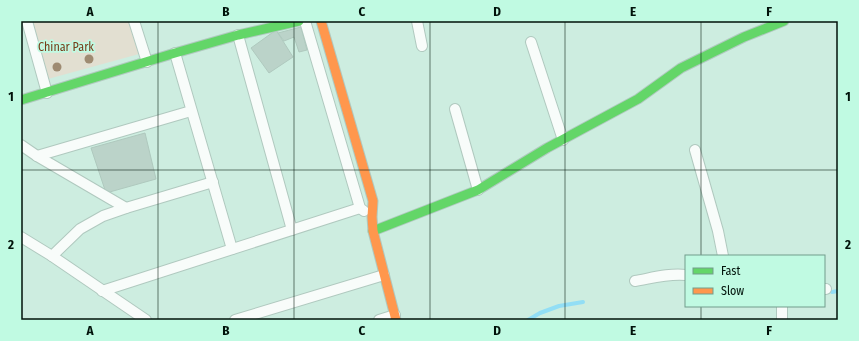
<svg xmlns="http://www.w3.org/2000/svg" width="859" height="341" font-family="'Fira Sans Condensed',sans-serif">
<rect width="100%" height="100%" fill="#cdede0"/>
<path fill="#e2dfd1" d="M 31,21 L 129,21 L 139,54 L 48,79 Z"/>
<g fill="none" stroke-linecap="round" stroke-linejoin="round">
<g stroke="#92def5" stroke-width="4">
<path d="M 832,292 L 838,291"/>
<path d="M 528,320 L 540,313 L 559,306 L 583,302"/>
</g>
</g>
<g fill="#bbd3c9" stroke="#afc9be">
<path d="M 301,27 L 307,50 L 299,52 L 294,37 L 284,41 L 278,33 Z"/>
<path d="M 276,30 L 293,57 L 269,73 L 251,48 Z"/>
<path d="M 145,133 L 156,179 L 106,193 L 91,148 Z"/>
</g>
<g fill="none" stroke-linecap="round" stroke-linejoin="round">
<defs>
<g id="street">
<path d="M 27,21 L 47,93"/>
<path d="M 134,21 L 147,62"/>
<path d="M 305,21 L 360,208 L 364,211"/>
<path d="M 417,21 L 422,46"/>
<path d="M 238,35 L 292,230"/>
<path d="M 531,42 L 563,140"/>
<path d="M 175,53 L 232,249"/>
<path d="M 455,109 L 478,190"/>
<path d="M 21,145 L 37,156 L 126,208"/>
<path d="M 695,150 L 718,231 L 723,256"/>
<path d="M 37,156 L 191,111"/>
<path d="M 21,237 L 52,256 L 146,320"/>
<path d="M 52,256 L 80,229 L 103,216 L 126,208 L 213,182"/>
<path d="M 635,281 C 652,278 669,273 686,275"/>
<path d="M 824,289 L 826,289"/>
<path d="M 102,291 L 360,208"/>
<path d="M 782,306 L 782,320"/>
<path d="M 235,320 L 384,275"/>
<path d="M 379,320 L 395,315"/>
</g>
<g id="fast">
<path d="M 21,100 L 175,53 L 238,35 L 299,21"/>
<path d="M 373,231 L 478,190 L 547,148 L 638,99 L 681,68 L 744,37 L 784,21"/>
</g>
<path id="slow" d="M 321,21 L 373,201 L 372,217 L 373,231 L 396,320"/>
</defs>
<use href="#street" stroke="#b0c9bf" stroke-width="12"/>
<use href="#fast" stroke="#b0c9bf" stroke-width="11"/>
<use href="#slow" stroke="#b0c9bf" stroke-width="11"/>
<use href="#street" stroke="#f8fcfa" stroke-width="10"/>
<use href="#fast" stroke="#63d668" stroke-width="9"/>
<use href="#slow" stroke="#ff974d" stroke-width="9"/>
</g>
<g fill="#9e8b72">
<circle cx="89" cy="59" r="4.5"/>
<circle cx="57" cy="67" r="4.5"/>
</g>
<path fill="none" stroke="#00120a" stroke-width="1" stroke-opacity="0.55" d="M 158,21 L 158,320M 294,21 L 294,320M 430,21 L 430,320M 565,21 L 565,320M 701,21 L 701,256M 21,170 L 838,170M 701,306 L 701,320"/>
<g text-anchor="middle" stroke-width="3.5" stroke-linejoin="round" paint-order="stroke">
<g font-size="12" fill="#773b18" stroke="#c0fae2">
<text x="66" y="51">Chinar Park</text>
</g>
</g>
<rect width="859" height="341" fill="none" stroke="#c0fae2" stroke-width="44"/>
<rect x="685" y="255" width="140" height="52" fill="#c0fae2" stroke="#739d8c"/>
<rect x="693" y="268" width="20" height="6" fill="#63d668" stroke="#739d8c"/>
<text x="721" y="275" font-size="12" fill="#00120a">Fast</text>
<rect x="693" y="288" width="20" height="6" fill="#ff974d" stroke="#739d8c"/>
<text x="721" y="295" font-size="12" fill="#00120a">Slow</text>
<rect x="22" y="22" width="815" height="297" fill="none" stroke="#00120a" stroke-width="1.5"/>
<g font-size="13" text-anchor="middle" font-weight="bold" fill="#00120a">
<text x="90" y="16">A</text>
<text x="226" y="16">B</text>
<text x="362" y="16">C</text>
<text x="497" y="16">D</text>
<text x="633" y="16">E</text>
<text x="769" y="16">F</text>
<text x="11" y="101">1</text>
<text x="848" y="101">1</text>
<text x="11" y="249">2</text>
<text x="848" y="249">2</text>
<text x="90" y="335">A</text>
<text x="226" y="335">B</text>
<text x="362" y="335">C</text>
<text x="497" y="335">D</text>
<text x="633" y="335">E</text>
<text x="769" y="335">F</text>
</g>
</svg>
